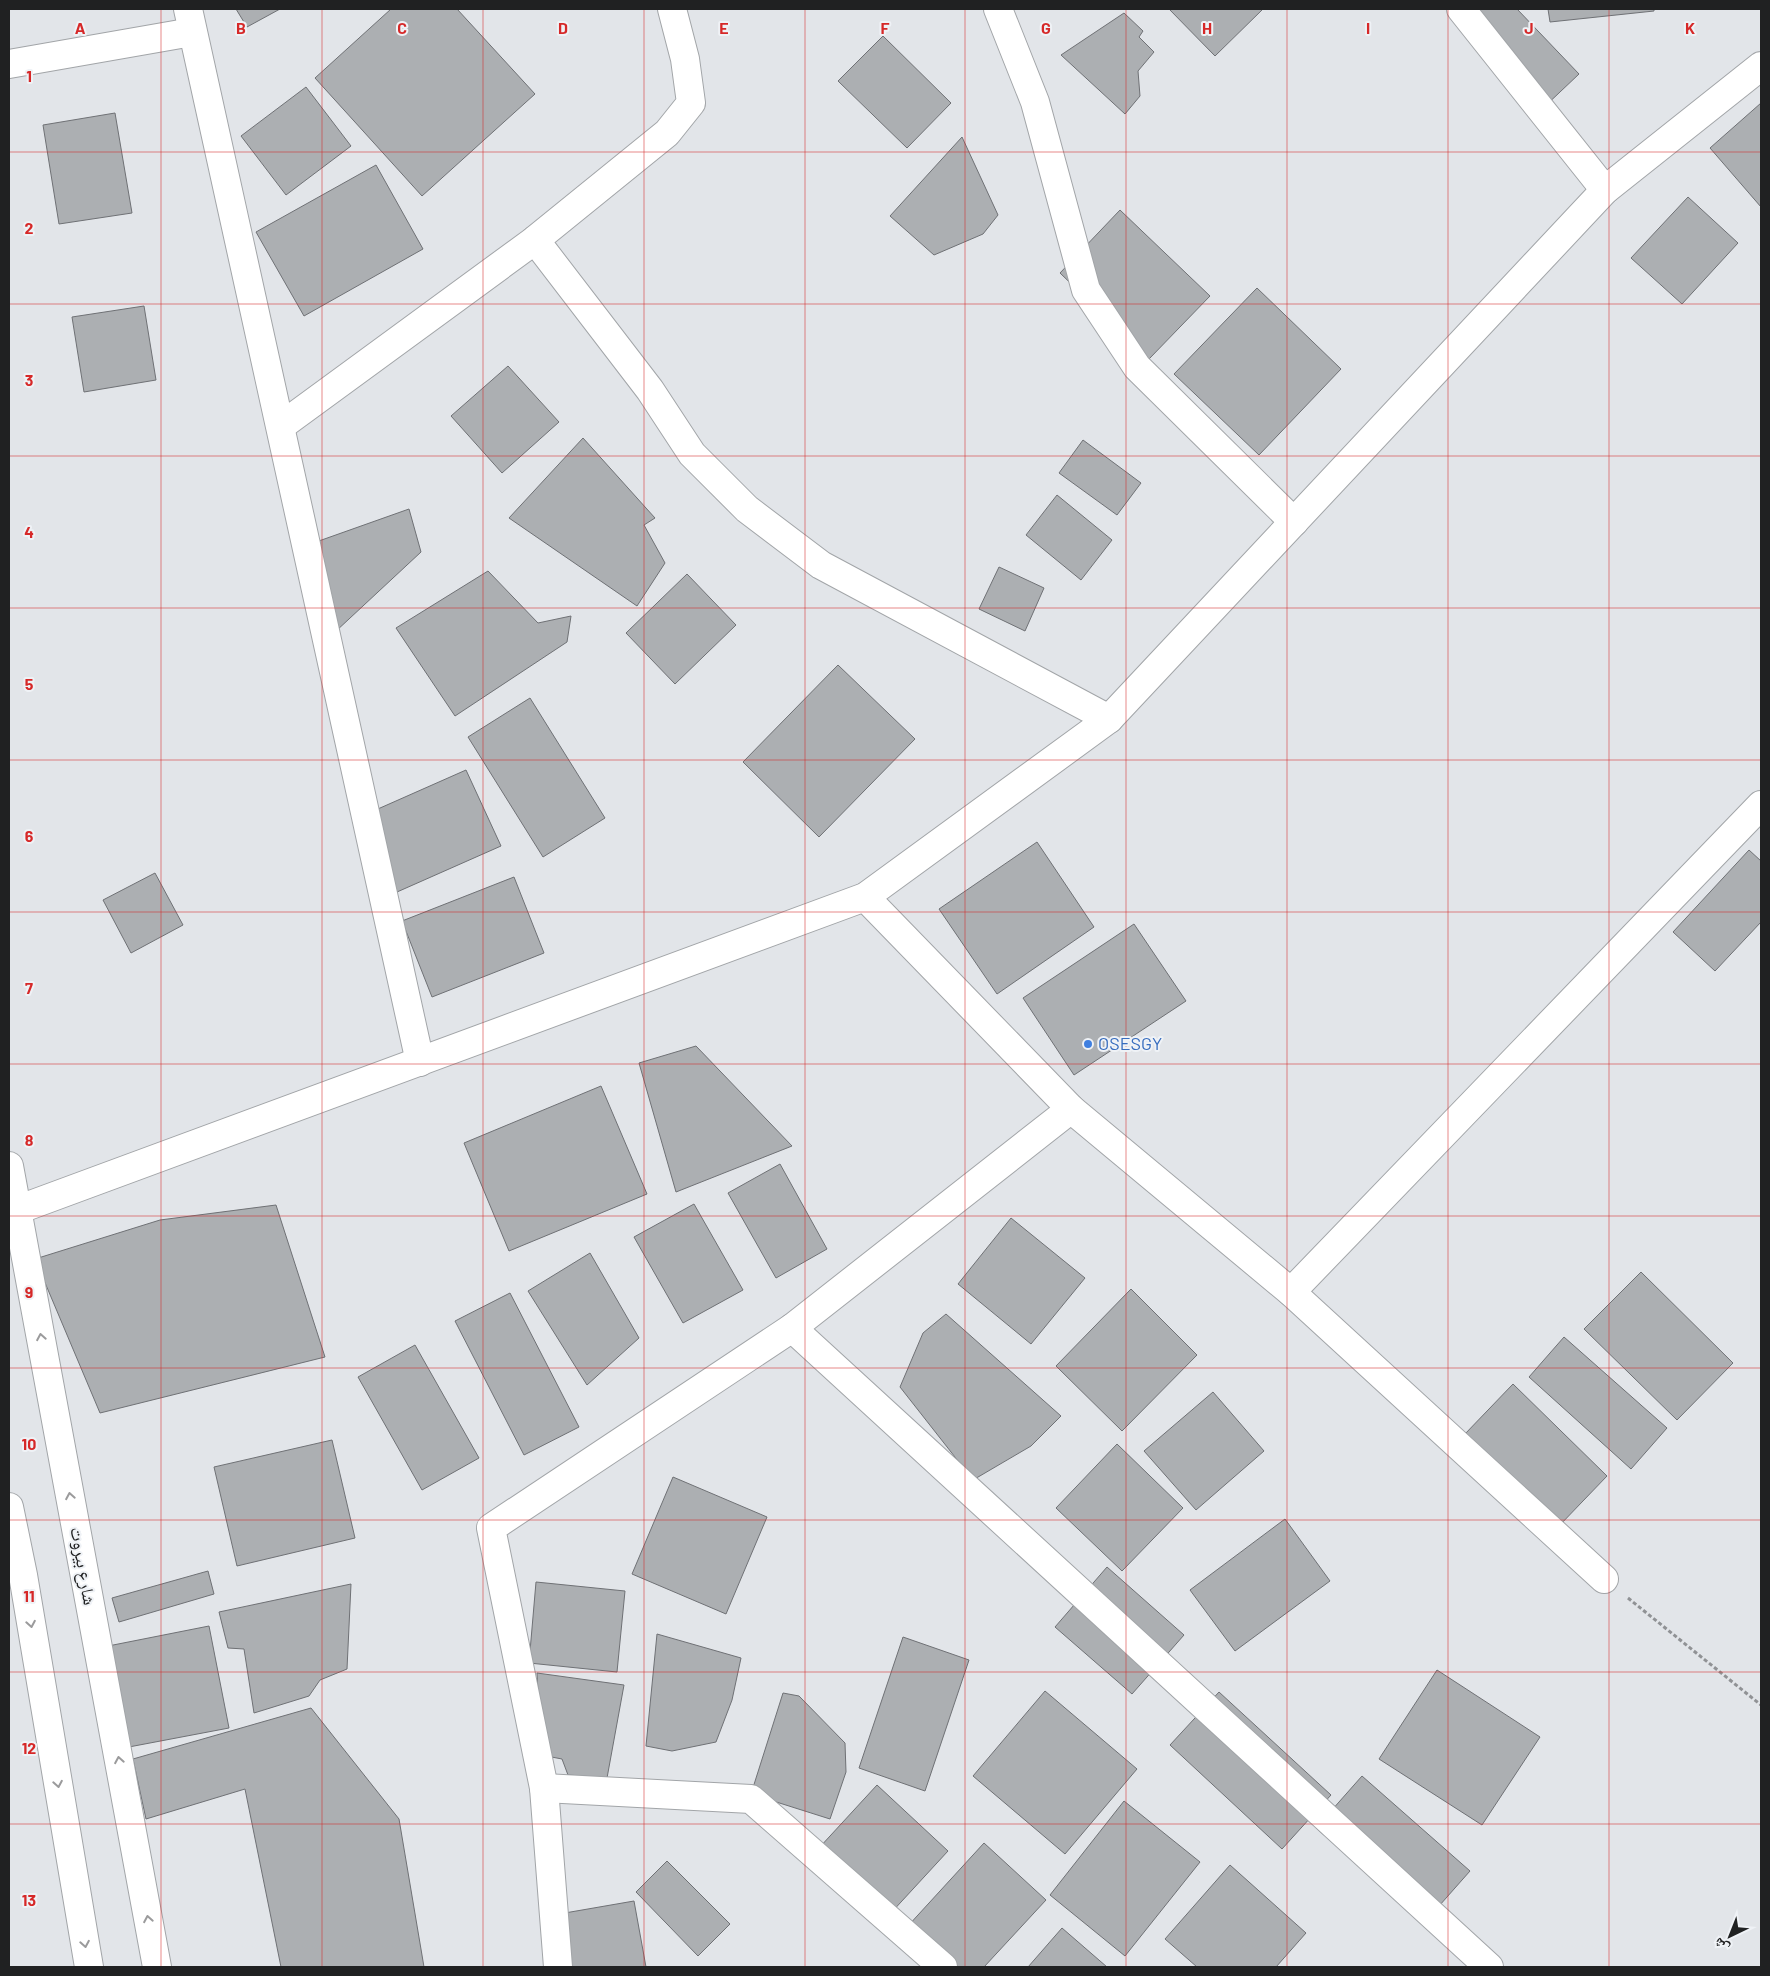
<svg xmlns="http://www.w3.org/2000/svg" width="1770" height="1976" font-family="Barlow,'Noto Naskh Arabic',sans-serif">
<rect width="100%" height="100%" fill="#e2e5e9"/>
<g fill="#acafb2" stroke="#6f7175">
<path d="M 236,9 L 280,9 L 247,27 Z"/>
<path d="M 391,9 L 457,9 L 535,94 L 422,196 L 315,78 Z"/>
<path d="M 1169,9 L 1263,9 L 1215,56 Z"/>
<path d="M 1475,9 L 1517,9 L 1579,74 L 1541,110 Z"/>
<path d="M 1548,9 L 1654,9 L 1654,11 L 1550,22 Z"/>
<path d="M 1124,13 L 1143,31 L 1139,37 L 1154,52 L 1138,71 L 1140,96 L 1125,114 L 1061,55 Z"/>
<path d="M 883,36 L 951,103 L 907,148 L 838,81 Z"/>
<path d="M 306,87 L 351,146 L 286,195 L 241,136 Z"/>
<path d="M 1761,103 L 1761,207 L 1710,148 Z"/>
<path d="M 115,113 L 132,213 L 59,224 L 43,125 Z"/>
<path d="M 962,137 L 998,215 L 983,234 L 934,255 L 890,216 Z"/>
<path d="M 376,165 L 423,249 L 304,316 L 256,232 Z"/>
<path d="M 1688,197 L 1738,243 L 1682,304 L 1631,258 Z"/>
<path d="M 1120,210 L 1210,296 L 1149,359 L 1060,273 Z"/>
<path d="M 1257,288 L 1341,369 L 1259,455 L 1174,374 Z"/>
<path d="M 144,306 L 156,380 L 84,392 L 72,317 Z"/>
<path d="M 508,366 L 559,422 L 502,473 L 451,416 Z"/>
<path d="M 583,438 L 655,518 L 644,525 L 665,563 L 637,606 L 509,518 Z"/>
<path d="M 1083,440 L 1141,483 L 1117,515 L 1059,473 Z"/>
<path d="M 1057,495 L 1112,540 L 1081,580 L 1026,535 Z"/>
<path d="M 409,509 L 421,552 L 335,632 L 316,542 Z"/>
<path d="M 999,567 L 1044,588 L 1025,631 L 979,609 Z"/>
<path d="M 488,571 L 538,623 L 571,616 L 567,642 L 455,716 L 396,628 Z"/>
<path d="M 687,574 L 736,625 L 675,684 L 626,633 Z"/>
<path d="M 838,665 L 915,739 L 819,837 L 743,762 Z"/>
<path d="M 530,698 L 605,818 L 543,857 L 468,737 Z"/>
<path d="M 466,770 L 501,846 L 397,892 L 362,816 Z"/>
<path d="M 1037,842 L 1094,927 L 997,994 L 939,909 Z"/>
<path d="M 1749,850 L 1761,861 L 1761,922 L 1715,971 L 1673,932 Z"/>
<path d="M 155,873 L 183,925 L 131,953 L 103,900 Z"/>
<path d="M 514,877 L 544,953 L 432,997 L 402,921 Z"/>
<path d="M 1134,924 L 1186,1001 L 1074,1075 L 1023,998 Z"/>
<path d="M 696,1046 L 792,1146 L 676,1192 L 639,1063 Z"/>
<path d="M 601,1086 L 647,1194 L 509,1251 L 464,1143 Z"/>
<path d="M 780,1164 L 827,1249 L 776,1278 L 728,1193 Z"/>
<path d="M 694,1204 L 743,1290 L 683,1323 L 634,1237 Z"/>
<path d="M 276,1205 L 325,1357 L 100,1413 L 35,1259 L 160,1220 Z"/>
<path d="M 1011,1218 L 1085,1278 L 1031,1344 L 958,1284 Z"/>
<path d="M 590,1253 L 639,1338 L 587,1385 L 528,1291 Z"/>
<path d="M 1641,1272 L 1733,1363 L 1677,1420 L 1584,1329 Z"/>
<path d="M 1131,1289 L 1197,1355 L 1122,1431 L 1056,1366 Z"/>
<path d="M 510,1293 L 579,1427 L 524,1455 L 455,1321 Z"/>
<path d="M 946,1314 L 1061,1416 L 1031,1446 L 973,1480 L 900,1387 L 923,1333 Z"/>
<path d="M 1564,1337 L 1667,1428 L 1631,1469 L 1529,1377 Z"/>
<path d="M 415,1345 L 479,1458 L 422,1490 L 358,1377 Z"/>
<path d="M 1513,1384 L 1607,1476 L 1558,1527 L 1464,1435 Z"/>
<path d="M 1213,1392 L 1264,1451 L 1196,1510 L 1144,1451 Z"/>
<path d="M 332,1440 L 355,1538 L 237,1566 L 214,1467 Z"/>
<path d="M 1117,1444 L 1183,1508 L 1122,1571 L 1056,1508 Z"/>
<path d="M 673,1477 L 767,1517 L 726,1614 L 632,1574 Z"/>
<path d="M 1285,1519 L 1330,1581 L 1235,1651 L 1190,1590 Z"/>
<path d="M 1107,1567 L 1184,1635 L 1132,1694 L 1055,1627 Z"/>
<path d="M 208,1571 L 214,1594 L 119,1622 L 112,1598 Z"/>
<path d="M 536,1582 L 625,1591 L 617,1672 L 529,1663 Z"/>
<path d="M 351,1584 L 347,1669 L 320,1680 L 309,1696 L 254,1713 L 244,1649 L 228,1648 L 219,1612 Z"/>
<path d="M 209,1626 L 229,1728 L 113,1750 L 93,1649 Z"/>
<path d="M 657,1634 L 741,1658 L 732,1700 L 716,1742 L 672,1751 L 646,1746 Z"/>
<path d="M 903,1637 L 969,1660 L 925,1791 L 859,1768 Z"/>
<path d="M 1437,1670 L 1540,1737 L 1482,1825 L 1379,1759 Z"/>
<path d="M 537,1673 L 624,1685 L 607,1778 L 568,1775 L 562,1759 L 541,1755 Z"/>
<path d="M 1045,1691 L 1137,1769 L 1065,1854 L 973,1776 Z"/>
<path d="M 1219,1692 L 1331,1795 L 1282,1849 L 1170,1745 Z"/>
<path d="M 783,1693 L 799,1696 L 845,1743 L 846,1772 L 830,1819 L 751,1794 Z"/>
<path d="M 311,1708 L 399,1819 L 424,1967 L 281,1967 L 245,1789 L 146,1819 L 133,1759 Z"/>
<path d="M 1362,1776 L 1470,1871 L 1424,1923 L 1316,1828 Z"/>
<path d="M 877,1785 L 948,1851 L 878,1927 L 807,1861 Z"/>
<path d="M 1124,1801 L 1200,1862 L 1125,1956 L 1050,1895 Z"/>
<path d="M 984,1843 L 1046,1900 L 984,1967 L 951,1967 L 907,1927 Z"/>
<path d="M 667,1861 L 730,1924 L 698,1956 L 636,1892 Z"/>
<path d="M 1230,1865 L 1306,1933 L 1276,1967 L 1197,1967 L 1165,1939 Z"/>
<path d="M 634,1901 L 646,1967 L 569,1967 L 559,1914 Z"/>
<path d="M 1062,1928 L 1107,1967 L 1028,1967 Z"/>
</g>
<g fill="none" stroke-linecap="round" stroke-linejoin="round">
<defs>
<g id="minor">
<path d="M 188,9 L 420,1062"/>
<path d="M 998,9 L 1035,102 L 1086,290 L 1137,367 L 1294,522"/>
<path d="M 1461,9 L 1605,190"/>
<path d="M 9,64 L 192,32"/>
<path d="M 535,240 L 650,390 L 692,454 L 747,509 L 821,565 L 1109,719"/>
<path d="M 281,426 L 535,240 L 667,133 L 691,103 L 685,59 L 672,9"/>
<path d="M 865,897 L 1071,1109 L 1291,1292 L 1604,1579"/>
<path d="M 17,1210 L 865,897 L 1109,719 L 1605,190 L 1761,66"/>
<path d="M 1291,1292 L 1761,805"/>
<path d="M 792,1328 L 1489,1967"/>
<path d="M 544,1788 L 751,1799 L 943,1967"/>
<path d="M 558,1967 L 544,1788 L 491,1528 L 792,1328 L 1071,1109"/>
</g>
<g id="secondary">
<path d="M 9,1166 L 157,1967"/>
<path d="M 9,1507 L 23,1575 L 89,1967"/>
</g>
</defs>
<use href="#minor" stroke="#a2a5a8" stroke-width="30"/>
<use href="#secondary" stroke="#a2a5a8" stroke-width="30"/>
<path stroke="#909295" stroke-width="3" stroke-dasharray="4 2.5" stroke-linecap="butt" d="M 1628,1598 L 1761,1705"/>
<use href="#minor" stroke="#fff" stroke-width="28"/>
<use href="#secondary" stroke="#fff" stroke-width="28"/>
</g>
<defs><path id="oneway-chevron" d="M-2-3.5L2.5 0L-2 3.5" fill="none" stroke-width="1.6" stroke-linecap="round" stroke-linejoin="round" transform="scale(1.25)"/></defs>
<g stroke="#9b9b9c">
<use href="#oneway-chevron" transform="translate(41 1337) rotate(-100)"/>
<use href="#oneway-chevron" transform="translate(70 1496) rotate(-100)"/>
<use href="#oneway-chevron" transform="translate(31 1624) rotate(80)"/>
<use href="#oneway-chevron" transform="translate(119 1760) rotate(-100)"/>
<use href="#oneway-chevron" transform="translate(58 1784) rotate(80)"/>
<use href="#oneway-chevron" transform="translate(148 1919) rotate(-100)"/>
<use href="#oneway-chevron" transform="translate(85 1944) rotate(80)"/>
</g>
<path fill="none" stroke="#d62828" stroke-width="1" stroke-opacity="0.55" d="M 161,9 L 161,1967M 322,9 L 322,1967M 483,9 L 483,1967M 644,9 L 644,1967M 805,9 L 805,1967M 965,9 L 965,1967M 1126,9 L 1126,1967M 1287,9 L 1287,1967M 1448,9 L 1448,1967M 1609,9 L 1609,1967M 9,152 L 1761,152M 9,304 L 1761,304M 9,456 L 1761,456M 9,608 L 1761,608M 9,760 L 1761,760M 9,912 L 1761,912M 9,1064 L 1761,1064M 9,1216 L 1761,1216M 9,1368 L 1761,1368M 9,1520 L 1761,1520M 9,1672 L 1761,1672M 9,1824 L 1761,1824"/>
<circle fill="#3f7fe0" stroke="#eff2f6" stroke-width="2" cx="1088" cy="1044" r="5"/>
<g text-anchor="middle" stroke-width="4" stroke-linejoin="round" paint-order="stroke">
<g font-size="18" fill="#366cbe" stroke="#eff2f6" text-anchor="start">
<text x="1098" y="1050">OSESGY</text>
</g>
<g font-size="18" fill="#202122" stroke="#eff2f6">
<text transform="translate(83 1566) rotate(80)" y="6">شارع بيروت</text>
</g>
</g>
<g font-size="16" text-anchor="middle" font-weight="bold" fill="#d62828" stroke="#eff2f6" stroke-width="4" stroke-linejoin="round" paint-order="stroke">
<text x="80" y="34">A</text>
<text x="241" y="34">B</text>
<text x="402" y="34">C</text>
<text x="563" y="34">D</text>
<text x="724" y="34">E</text>
<text x="885" y="34">F</text>
<text x="1046" y="34">G</text>
<text x="1207" y="34">H</text>
<text x="1368" y="34">I</text>
<text x="1529" y="34">J</text>
<text x="1690" y="34">K</text>
<text x="29" y="82">1</text>
<text x="29" y="234">2</text>
<text x="29" y="386">3</text>
<text x="29" y="538">4</text>
<text x="29" y="690">5</text>
<text x="29" y="842">6</text>
<text x="29" y="994">7</text>
<text x="29" y="1146">8</text>
<text x="29" y="1298">9</text>
<text x="29" y="1450">10</text>
<text x="29" y="1602">11</text>
<text x="29" y="1754">12</text>
<text x="29" y="1906">13</text>
</g>
<rect width="1770" height="1976" fill="none" stroke="#202122" stroke-width="20"/>
<g transform="translate(1730 1936) rotate(223)" stroke="#eff2f6" stroke-width="4" paint-order="stroke">
<path d="M0-4L9 19L0 12L-9 19Z" fill="#202122"/>
<text y="-8" font-size="14" font-weight="bold" text-anchor="middle" fill="#202122">ش</text>
</g>
</svg>
